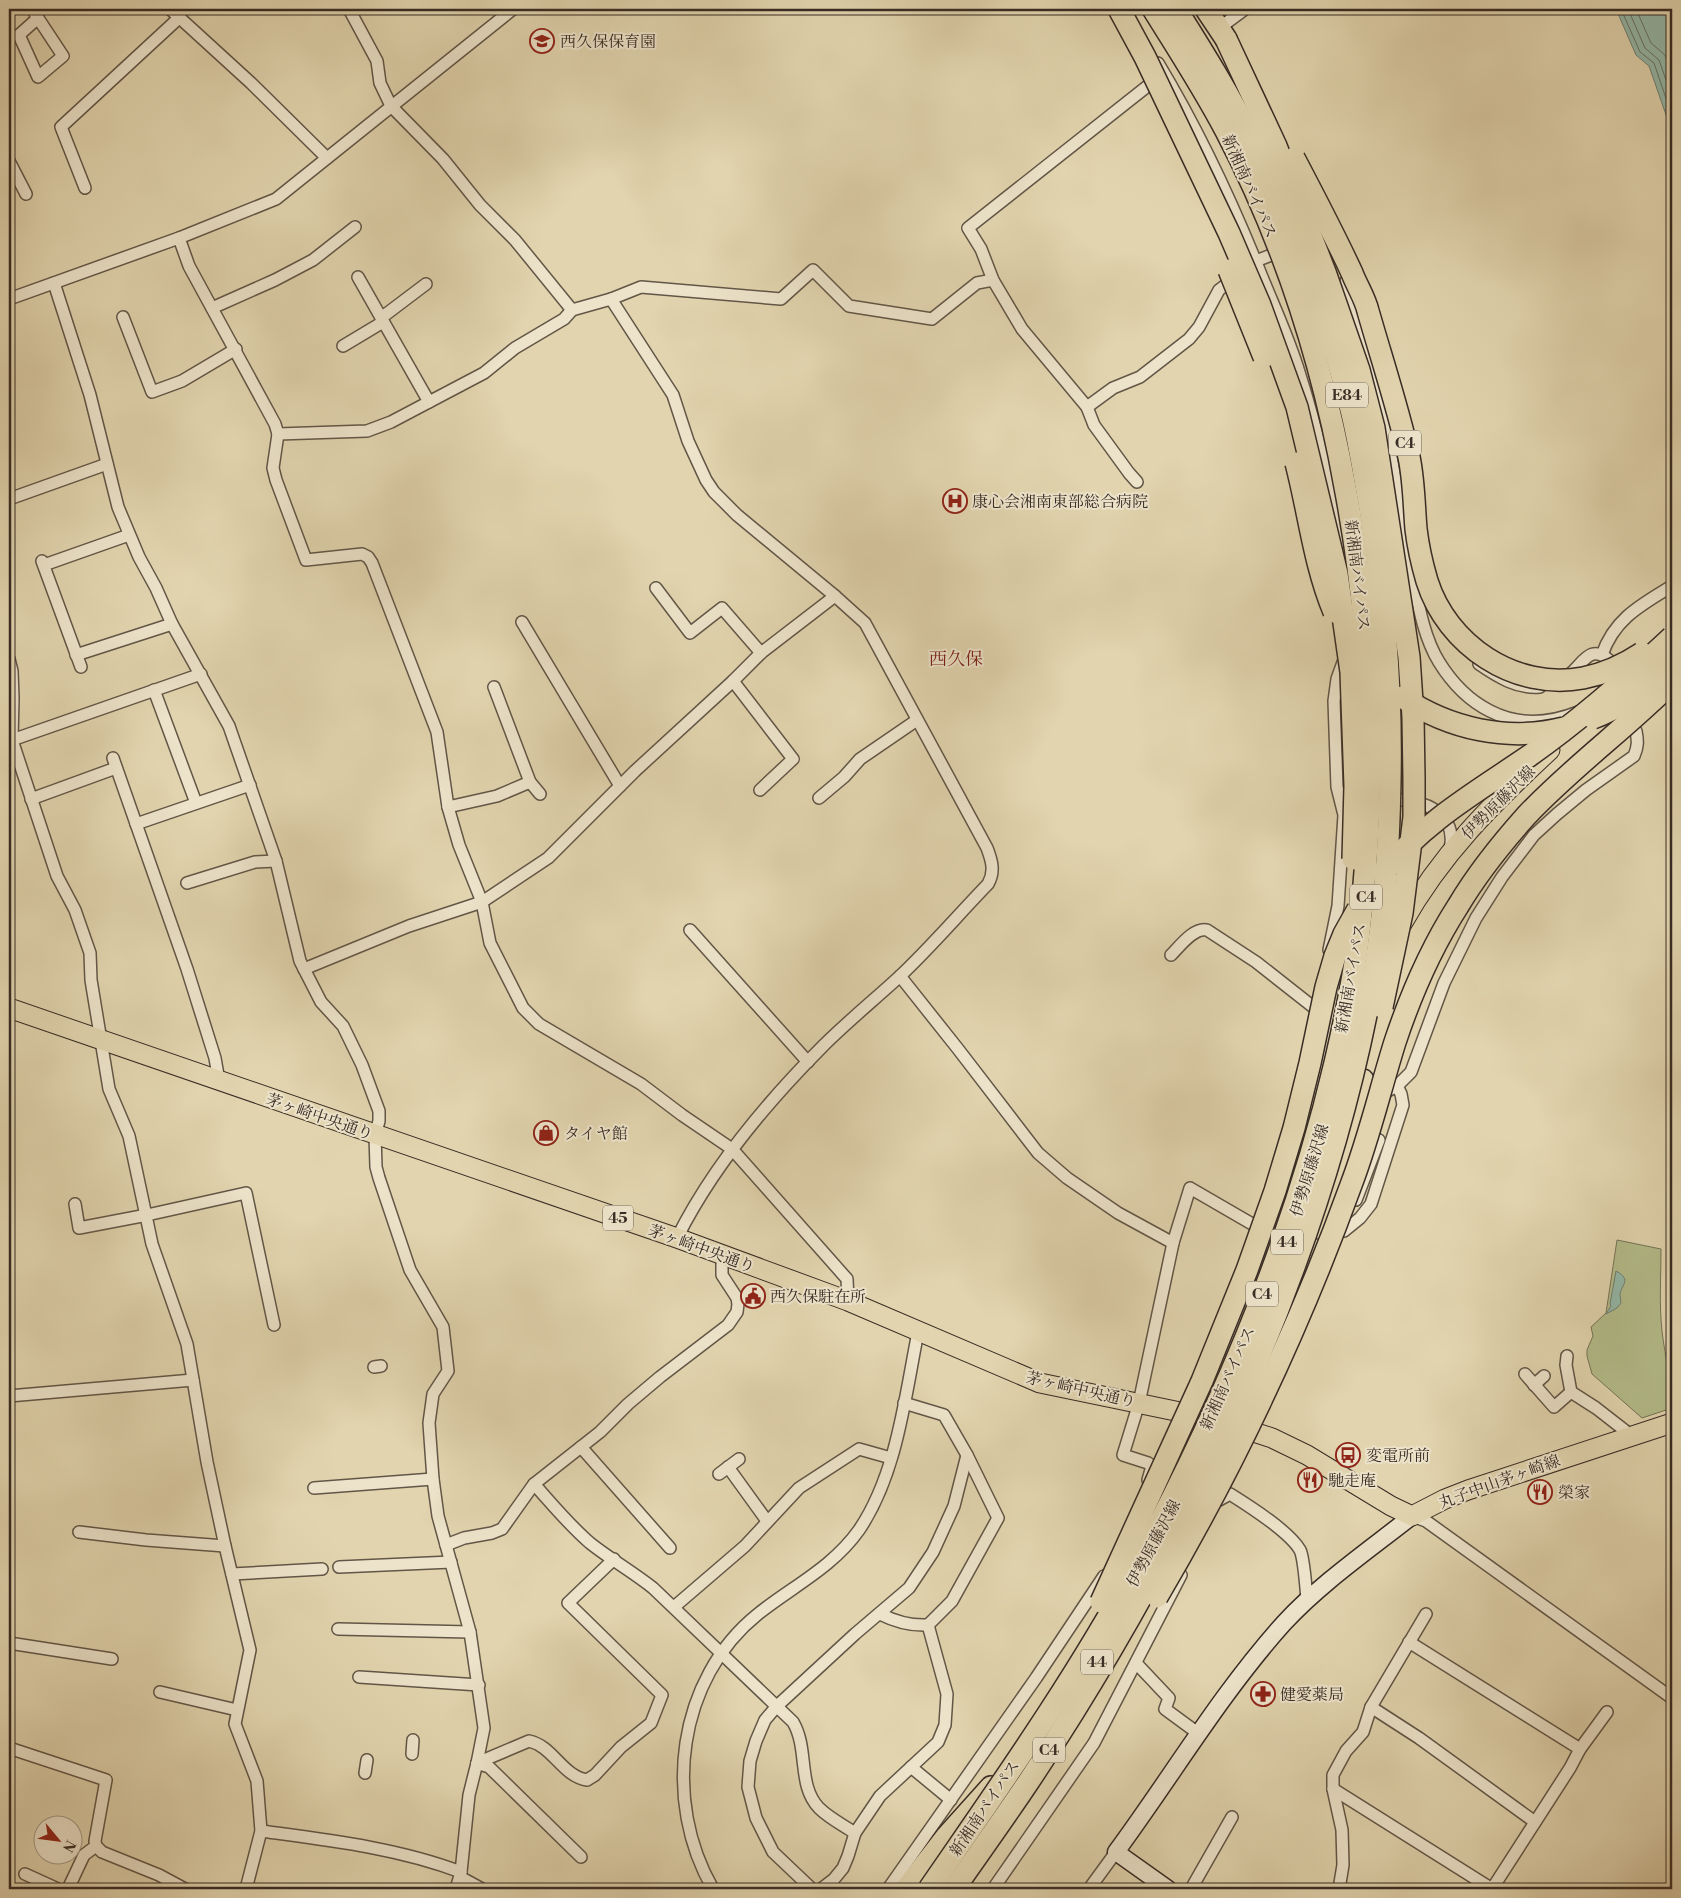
<svg xmlns="http://www.w3.org/2000/svg" width="1681" height="1898" font-family="'Libre Bodoni','Noto Serif JP',serif">
<rect width="100%" height="100%" fill="#e1d4ae"/>
<filter id="stains"><feTurbulence type="fractalNoise" baseFrequency=".004" numOctaves="4"/><feColorMatrix values="0 0 0 0 .2 0 0 0 0 .09 0 0 0 0 .02 0 0 0 .5 -.17"/></filter>
<radialGradient id="worn" r=".72"><stop offset=".6" stop-color="#630" stop-opacity="0"/><stop offset="1" stop-color="#630" stop-opacity=".3"/></radialGradient>
<path fill="#b3bc8a" stroke="#767458" d="M 1617,1240 L 1661,1249 C 1661,1277 1659,1304 1662,1331 C 1665,1357 1672,1382 1672,1408 L 1642,1418 L 1592,1374 L 1587,1356 L 1587,1350 L 1593,1336 L 1591,1327 L 1606,1313 Z"/>
<g fill="#94b8a8" stroke="#6f8074">
<path d="M 1616,9 L 1666,9 L 1672,19 L 1672,132 L 1649,66 L 1636,55 Z"/>
<path d="M 1616,1271 C 1633,1280 1620,1286 1620,1295 C 1620,1298 1621,1300 1621,1303 L 1617,1308 L 1606,1314 L 1611,1306 L 1610,1304 Z"/>
</g>
<g fill="none" stroke-linecap="round" stroke-linejoin="round">
<g stroke="#667266" stroke-width="1">
<path d="M 1621,9 L 1640,52 L 1654,63 L 1672,116"/>
<path d="M 1628,9 L 1645,48 L 1659,60 L 1672,97"/>
<path d="M 1636,9 L 1651,43 L 1665,55 L 1672,74"/>
</g>
<defs>
<g id="street">
<path d="M 32,9 L 63,56 L 38,77 L 19,35 L 38,18"/>
<path d="M 170,9 L 251,83 L 327,158"/>
<path d="M 349,9 L 377,61 L 380,83 L 391,106 L 443,159 L 480,205 L 515,240 L 572,310"/>
<path d="M 1222,26 L 1245,9"/>
<path d="M 1158,63 C 1199,131 1233,204 1262,277 C 1275,309 1289,339 1299,372 C 1319,434 1332,499 1345,563"/>
<path d="M 9,161 L 26,194"/>
<path d="M 85,188 L 61,127 L 180,17"/>
<path d="M 179,238 L 189,266 L 275,424 L 278,434 L 367,431 L 391,422 L 484,373 L 515,348 L 564,319 L 572,310 L 611,299 L 641,287 L 781,299 L 813,270 L 849,306 L 932,319 L 977,283 L 993,280"/>
<path d="M 1251,265 L 1256,261 L 1284,250"/>
<path d="M 358,277 L 429,402"/>
<path d="M 1346,281 C 1362,335 1378,389 1389,445 C 1397,487 1404,530 1412,572 C 1418,602 1423,636 1439,662 C 1452,683 1468,700 1490,711 C 1519,726 1548,724 1578,712"/>
<path d="M 54,283 L 90,395 L 118,507 L 139,557 L 156,588 L 172,624 L 229,726 L 276,861 L 300,961 L 321,1002 L 343,1026 L 362,1065 L 379,1111 L 379,1121 L 375,1135 L 376,1167 L 379,1178 L 410,1270 L 443,1327 L 448,1371 L 433,1394 L 429,1423 L 433,1479 L 438,1516 L 470,1632 L 484,1728 L 477,1763 L 469,1795 L 461,1872 L 456,1889"/>
<path d="M 9,299 L 179,238 L 276,199 L 513,9"/>
<path d="M 611,299 L 673,395 L 688,441 L 706,480 L 714,492 L 737,515 L 835,596 L 865,623 L 987,848 C 992,861 995,872 988,884 C 958,915 930,948 899,977 C 874,1000 847,1022 823,1046 C 766,1103 713,1166 677,1238"/>
<path d="M 212,308 L 275,280 L 313,260 L 355,227"/>
<path d="M 123,317 L 152,392 L 182,381 L 236,349"/>
<path d="M 381,318 L 426,284"/>
<path d="M 343,346 L 383,322"/>
<path d="M 1087,407 L 1113,388 L 1140,377 L 1189,339 L 1199,327 L 1219,290 L 1236,277"/>
<path d="M 278,434 L 273,468 L 276,480 L 306,560 L 362,554 L 368,557 L 372,563 L 437,732 L 448,807 L 459,845 L 482,902 L 490,943 L 523,1008 L 539,1024 L 641,1084 L 682,1115 L 732,1149 L 847,1279 L 848,1301"/>
<path d="M 1137,482 L 1129,473 L 1094,425 L 1087,407 L 1022,329 L 993,280 L 981,249 L 968,228 L 1159,77"/>
<path d="M 9,499 L 107,464"/>
<path d="M 42,561 L 81,667"/>
<path d="M 44,565 L 129,535"/>
<path d="M 656,588 L 690,633 L 722,608 L 761,653"/>
<path d="M 522,622 L 620,786"/>
<path d="M 76,655 L 172,624"/>
<path d="M 1602,655 C 1614,619 1641,605 1672,586"/>
<path d="M 9,659 L 12,671 L 13,698 L 12,740 L 57,876 L 75,910 L 90,953 L 91,980 L 109,1089 L 129,1136 L 152,1244 L 187,1344 L 207,1462 L 225,1546 L 250,1650 L 235,1724 L 257,1781 L 261,1831 L 246,1889"/>
<path d="M 1479,664 C 1498,677 1517,689 1540,687"/>
<path d="M 1564,678 C 1581,670 1588,640 1610,661"/>
<path d="M 733,681 L 793,759 L 760,790"/>
<path d="M 494,687 L 530,782 L 540,794"/>
<path d="M 154,690 L 196,803"/>
<path d="M 9,743 L 12,740 L 201,674"/>
<path d="M 113,758 L 187,969 L 215,1058 L 219,1081"/>
<path d="M 1387,796 C 1399,801 1410,800 1422,804 C 1436,808 1451,821 1451,837 C 1452,842 1450,848 1449,853"/>
<path d="M 819,798 L 844,777 L 860,759 L 917,720"/>
<path d="M 31,799 L 116,768"/>
<path d="M 448,807 L 497,796 L 530,782"/>
<path d="M 136,824 L 250,785"/>
<path d="M 187,883 L 255,862 L 276,861"/>
<path d="M 690,930 L 808,1062"/>
<path d="M 1329,950 L 1338,906 L 1344,815 L 1337,787 L 1334,701 L 1337,679 L 1345,657"/>
<path d="M 1171,955 C 1180,946 1194,927 1207,930 L 1256,962 L 1317,1010"/>
<path d="M 304,969 L 409,926 L 482,902 L 548,858 L 635,771 L 733,681 L 761,653 L 835,596"/>
<path d="M 900,976 L 958,1049 L 1038,1153 L 1067,1178 L 1118,1213 L 1173,1243"/>
<path d="M 1380,1095 L 1397,1086 L 1411,1072 L 1444,983 L 1476,918 L 1502,877 L 1534,835 L 1557,814 L 1586,790 L 1634,756 C 1638,747 1638,741 1636,731"/>
<path d="M 1356,1200 L 1379,1140 L 1376,1139"/>
<path d="M 75,1204 L 79,1228 L 147,1215 L 246,1193 L 274,1325"/>
<path d="M 1344,1231 L 1360,1218 L 1371,1204 L 1403,1105 L 1401,1094 L 1397,1086"/>
<path d="M 1567,1356 L 1566,1365 L 1571,1392 L 1596,1408 L 1632,1436"/>
<path d="M 374,1367 L 381,1366"/>
<path d="M 1525,1374 L 1554,1407 L 1571,1392"/>
<path d="M 1534,1385 L 1544,1376"/>
<path d="M 9,1396 L 193,1380"/>
<path d="M 581,1447 L 670,1548"/>
<path d="M 728,1467 L 767,1521"/>
<path d="M 719,1474 L 739,1459"/>
<path d="M 1148,1480 L 1152,1466 L 1148,1463 L 1123,1455 L 1139,1403 L 1173,1243 L 1190,1188 L 1259,1228"/>
<path d="M 534,1484 C 552,1504 569,1525 590,1543 C 610,1559 633,1572 653,1588 L 793,1722 C 809,1749 797,1785 819,1808 C 829,1818 843,1825 855,1833"/>
<path d="M 314,1488 L 433,1479"/>
<path d="M 1212,1495 L 1219,1500 L 1230,1494 C 1249,1506 1289,1531 1300,1550 C 1304,1558 1306,1588 1307,1600"/>
<path d="M 1412,1516 L 1426,1521 L 1672,1698"/>
<path d="M 79,1532 L 146,1540 L 225,1546"/>
<path d="M 446,1545 L 464,1538 L 492,1533 L 502,1529 L 534,1484 L 600,1432 L 628,1404 L 660,1377 L 728,1325 L 737,1312 L 738,1304 L 737,1298 L 722,1275 L 722,1256"/>
<path d="M 339,1567 L 451,1562"/>
<path d="M 232,1574 L 322,1569"/>
<path d="M 674,1607 L 745,1546 L 799,1488 L 859,1449 L 891,1458"/>
<path d="M 880,1614 C 896,1622 910,1626 928,1625"/>
<path d="M 338,1629 L 470,1632"/>
<path d="M 1409,1642 L 1580,1749"/>
<path d="M 9,1643 L 112,1659"/>
<path d="M 1136,1663 L 1169,1698 L 1165,1709 L 1199,1734"/>
<path d="M 359,1677 L 479,1685"/>
<path d="M 160,1692 L 237,1710"/>
<path d="M 1371,1707 L 1419,1738 L 1535,1822"/>
<path d="M 9,1748 L 106,1780 L 95,1841 L 96,1846 L 102,1852 L 159,1875 L 185,1889"/>
<path d="M 412,1754 L 413,1740"/>
<path d="M 477,1763 L 529,1741 C 553,1746 562,1776 587,1780 L 595,1775 L 621,1747 L 651,1723 L 662,1695 L 568,1603 L 614,1559"/>
<path d="M 477,1763 L 489,1767 L 581,1857"/>
<path d="M 911,1767 L 951,1800"/>
<path d="M 365,1773 L 367,1760"/>
<path d="M 1333,1789 L 1492,1889"/>
<path d="M 261,1831 C 328,1840 398,1848 461,1872"/>
<path d="M 25,1874 L 58,1889"/>
<path d="M 460,1877 L 482,1889"/>
<path d="M 68,1889 L 84,1855 L 96,1846"/>
<path d="M 713,1889 C 662,1801 677,1679 758,1614 C 793,1586 832,1568 859,1530 C 897,1474 905,1397 918,1332"/>
<path d="M 812,1889 L 773,1852 L 756,1818 L 748,1787 L 750,1761 L 756,1741 L 765,1720 L 777,1706 L 855,1634 L 909,1588 L 933,1552 L 954,1506 L 967,1455"/>
<path d="M 821,1889 L 834,1879 L 843,1868 L 848,1856 L 855,1833 L 880,1796 L 938,1742 L 945,1725 L 947,1694 L 928,1625 L 952,1601 L 998,1518 L 967,1455 L 944,1415 L 904,1403"/>
<path d="M 888,1889 L 1036,1678 L 1104,1576"/>
<path d="M 993,1889 L 1094,1743 L 1181,1575"/>
<path d="M 1089,1889 L 1116,1852"/>
<path d="M 1191,1889 L 1232,1817"/>
<path d="M 1339,1889 L 1343,1865 L 1342,1830 L 1333,1789 L 1333,1775 L 1346,1751 L 1363,1732 L 1371,1707 L 1426,1614"/>
<path d="M 1492,1889 L 1570,1768 L 1580,1749 L 1607,1712"/>
</g>
<path id="secondary" d="M 1168,1889 L 1116,1852 C 1172,1776 1221,1693 1284,1623 C 1321,1583 1369,1550 1412,1516"/>
<g id="primary">
<path d="M 1402,924 C 1441,854 1492,804 1550,750"/>
<path d="M 9,1008 L 677,1238 L 848,1301 L 1040,1383 L 1214,1419 L 1272,1438 L 1307,1455 L 1391,1506 L 1412,1516 L 1445,1499 L 1468,1490 L 1672,1423"/>
<path d="M 1316,1229 L 1344,1160"/>
</g>
<g id="highway">
<path d="M 1206,9 L 1226,39"/>
<path d="M 1335,1173 L 1347,1139 L 1363,1080"/>
<path d="M 906,1889 L 947,1836 L 991,1787"/>
</g>
</defs>
<use href="#street" stroke="#625647" stroke-width="14"/>
<use href="#secondary" stroke="#382c25" stroke-width="19"/>
<use href="#primary" stroke="#382c25" stroke-width="21"/>
<use href="#highway" stroke="#382c25" stroke-width="24"/>
<use href="#street" stroke="#ece3ca" stroke-width="11"/>
<use href="#secondary" stroke="#ece3ca" stroke-width="16"/>
<use href="#primary" stroke="#e1d4ae" stroke-width="19"/>
<use href="#highway" stroke="#e1d4ae" stroke-width="21"/>
<defs>
<g id="highway-bridge">
<path d="M 1119,9 L 1145,57 L 1229,233 L 1260,305 L 1297,407 L 1337,574 L 1351,672 L 1355,786 L 1353,859"/>
<path d="M 1226,39 L 1276,146 L 1325,272 L 1359,370 L 1374,428 L 1409,657 L 1413,717 L 1414,778 L 1414,817 L 1402,913 L 1382,1007"/>
<path d="M 1294,158 C 1314,196 1334,234 1352,273 C 1357,286 1365,298 1368,311 C 1382,360 1398,408 1409,457 C 1414,481 1414,505 1416,529 C 1418,546 1422,564 1427,581 C 1447,645 1515,691 1583,678 C 1604,674 1624,665 1642,653"/>
<path d="M 1229,270 L 1264,357"/>
<path d="M 1296,463 C 1309,513 1314,564 1334,612"/>
<path d="M 1402,697 C 1449,729 1508,742 1564,728"/>
<path d="M 1593,718 C 1622,708 1650,685 1672,664"/>
<path d="M 1384,872 C 1423,822 1478,791 1529,756 C 1580,720 1627,679 1672,637"/>
<path d="M 1157,1597 C 1234,1466 1299,1328 1351,1185 C 1369,1138 1380,1090 1395,1042 C 1411,994 1431,948 1458,906 C 1477,874 1501,844 1526,816 C 1571,768 1625,729 1672,682"/>
<path d="M 1101,1602 L 1202,1381 L 1247,1270 L 1275,1191 L 1294,1128 L 1310,1063 L 1326,987 L 1335,956 L 1344,934 L 1358,909"/>
<path d="M 929,1889 C 1002,1783 1077,1677 1138,1564 C 1223,1406 1294,1238 1335,1063 C 1345,1020 1354,977 1359,933 C 1377,784 1373,634 1345,487 C 1323,364 1284,242 1226,131 C 1204,89 1178,49 1153,9"/>
<path d="M 954,1889 C 979,1853 1005,1817 1029,1781 C 1089,1691 1144,1596 1193,1500 C 1276,1334 1342,1156 1374,973 C 1385,910 1389,845 1390,781 C 1392,685 1384,591 1368,497 C 1362,464 1357,430 1348,398 C 1325,310 1292,222 1252,141 C 1230,95 1203,52 1176,9"/>
</g>
</defs>
<use href="#highway-bridge" stroke="#382c25" stroke-width="24" stroke-linecap="butt"/>
<use href="#highway-bridge" stroke="#e1d4ae" stroke-width="21"/>
</g>
<defs>
<symbol id="school-ring" viewBox="-11 -11 22 22"><circle r="9.5" fill="#ece3ca" stroke="#8f2418" stroke-width="1.5"/><path d="M0-5L7-2L0 1L-7-2ZM-4 1L0 2.5L4 1V4Q0 6-4 4Z" fill="#8f2418"/></symbol>
<symbol id="hospital-ring" viewBox="-11 -11 22 22"><circle r="9.5" fill="#ece3ca" stroke="#8f2418" stroke-width="1.5"/><path d="M-5-5h3v3.5h4V-5h3V5h-3V1.5h-4V5h-3Z" fill="#8f2418"/></symbol>
<symbol id="shop-ring" viewBox="-11 -11 22 22"><circle r="9.5" fill="#ece3ca" stroke="#8f2418" stroke-width="1.5"/><path d="M-5-2.5h2.3a2.7 3.5 0 0 1 5.4 0H5L5.5 6h-11ZM-1.5-2.5h3a1.5 2.3 0 0 0-3 0Z" fill="#8f2418"/></symbol>
<symbol id="civic-ring" viewBox="-11 -11 22 22"><circle r="9.5" fill="#ece3ca" stroke="#8f2418" stroke-width="1.5"/><path d="M-.6-6.5H3V-4.5H.6V-3L4-1V1h2V6H-6V1h2V-1L-.6-3ZM-1.2 2.5V6h2.4V2.5Z" fill="#8f2418"/></symbol>
<symbol id="bus-ring" viewBox="-11 -11 22 22"><circle r="9.5" fill="#ece3ca" stroke="#8f2418" stroke-width="1.5"/><path d="M-5-6H5V4H4V6H2V4H-2V6H-4V4H-5ZM-3.5-4V0h7V-4ZM-3.5 1.2v1.5H-2V1.2ZM2 1.2v1.5H3.5V1.2Z" fill="#8f2418"/></symbol>
<symbol id="restaurant-ring" viewBox="-11 -11 22 22"><circle r="9.5" fill="#ece3ca" stroke="#8f2418" stroke-width="1.5"/><path d="M-5-6h1v4h1v-4h1v4h1v-4h1v5L-1.5 .5V6h-2V.5L-5-1ZM5-6V6H3V1.5H1.5Q1.5-4 5-6Z" fill="#8f2418"/></symbol>
<symbol id="pharmacy-ring" viewBox="-11 -11 22 22"><circle r="9.5" fill="#ece3ca" stroke="#8f2418" stroke-width="1.5"/><path d="M-2-6h4v4h4v4h-4v4h-4v-4h-4v-4h4Z" fill="#8f2418"/></symbol>
</defs>
<g fill-rule="evenodd">
<use href="#school-ring" x="528" y="27" width="28" height="28"/>
<use href="#hospital-ring" x="941" y="487" width="28" height="28"/>
<use href="#shop-ring" x="532" y="1119" width="28" height="28"/>
<use href="#civic-ring" x="739" y="1282" width="28" height="28"/>
<use href="#bus-ring" x="1334" y="1441" width="28" height="28"/>
<use href="#restaurant-ring" x="1296" y="1466" width="28" height="28"/>
<use href="#restaurant-ring" x="1526" y="1478" width="28" height="28"/>
<use href="#pharmacy-ring" x="1249" y="1680" width="28" height="28"/>
</g>
<g text-anchor="middle" stroke-width="4" stroke-linejoin="round" paint-order="stroke">
<g fill="#ece3ca" stroke="#6e6356" stroke-width="1">
<rect x="1326" y="382.5" width="42" height="25" rx="4"/>
<rect x="1389" y="430.5" width="32" height="25" rx="4"/>
<rect x="1350" y="884.5" width="32" height="25" rx="4"/>
<rect x="603" y="1205.5" width="30" height="25" rx="4"/>
<rect x="1271" y="1229.5" width="32" height="25" rx="4"/>
<rect x="1246" y="1281.5" width="32" height="25" rx="4"/>
<rect x="1081" y="1649.5" width="32" height="25" rx="4"/>
<rect x="1033" y="1737.5" width="32" height="25" rx="4"/>
</g>
<g font-size="15" font-weight="bold" fill="#382c25">
<text x="1347" y="400">E84</text>
<text x="1405" y="448">C4</text>
<text x="1366" y="902">C4</text>
<text x="618" y="1223">45</text>
<text x="1287" y="1247">44</text>
<text x="1262" y="1299">C4</text>
<text x="1097" y="1667">44</text>
<text x="1049" y="1755">C4</text>
</g>
<g font-size="16" fill="#382c25" stroke="#ece3ca" text-anchor="start">
<text x="560" y="47">西久保保育園</text>
<text x="972" y="507">康心会湘南東部総合病院</text>
<text x="564" y="1139">タイヤ館</text>
<text x="770" y="1302">西久保駐在所</text>
<text x="1366" y="1461">変電所前</text>
<text x="1328" y="1486">馳走庵</text>
<text x="1558" y="1498">榮家</text>
<text x="1280" y="1700">健愛薬局</text>
</g>
<g font-size="16" fill="#382c25" stroke="#ece3ca">
<text transform="translate(1250 186) rotate(66)" y="6">新湘南バイパス</text>
<text transform="translate(1358 575) rotate(83)" y="6">新湘南バイパス</text>
<text transform="translate(1498 802) rotate(-45)" y="6">伊勢原藤沢線</text>
<text transform="translate(1350 978) rotate(-80)" y="6">新湘南バイパス</text>
<text transform="translate(320 1116) rotate(19)" y="6">茅ヶ崎中央通り</text>
<text transform="translate(1309 1170) rotate(-73)" y="6">伊勢原藤沢線</text>
<text transform="translate(702 1248) rotate(20)" y="6">茅ヶ崎中央通り</text>
<text transform="translate(1227 1378) rotate(-66)" y="6">新湘南バイパス</text>
<text transform="translate(1081 1389) rotate(13)" y="6">茅ヶ崎中央通り</text>
<text transform="translate(1499 1481) rotate(-20)" y="6">丸子中山茅ヶ崎線</text>
<text transform="translate(1153 1543) rotate(-62)" y="6">伊勢原藤沢線</text>
<text transform="translate(984 1808) rotate(-56)" y="6">新湘南バイパス</text>
</g>
<g font-size="18" fill="#7a1f14" stroke="#ece3ca">
<text x="956" y="665">西久保</text>
</g>
</g>
<rect width="1681" height="1898" fill="none" stroke="#e1d4ae" stroke-width="30"/>
<rect x="10" y="10" width="1661" height="1878" fill="none" stroke="#382c25" stroke-width="2.5"/>
<rect x="15" y="15" width="1651" height="1868" fill="none" stroke="#382c25"/>
<g transform="translate(58 1840) rotate(119)"><circle r="24" fill="#ece3ca" stroke="#a49a88"/>
<path d="M0-4L9 19L0 12L-9 19Z" fill="#8f2418"/>
<text y="-8" font-size="14" font-weight="bold" text-anchor="middle" fill="#382c25">N</text>
</g>
<rect width="100%" height="100%" filter="url(#stains)"/>
<rect width="100%" height="100%" fill="url(#worn)"/>
</svg>
